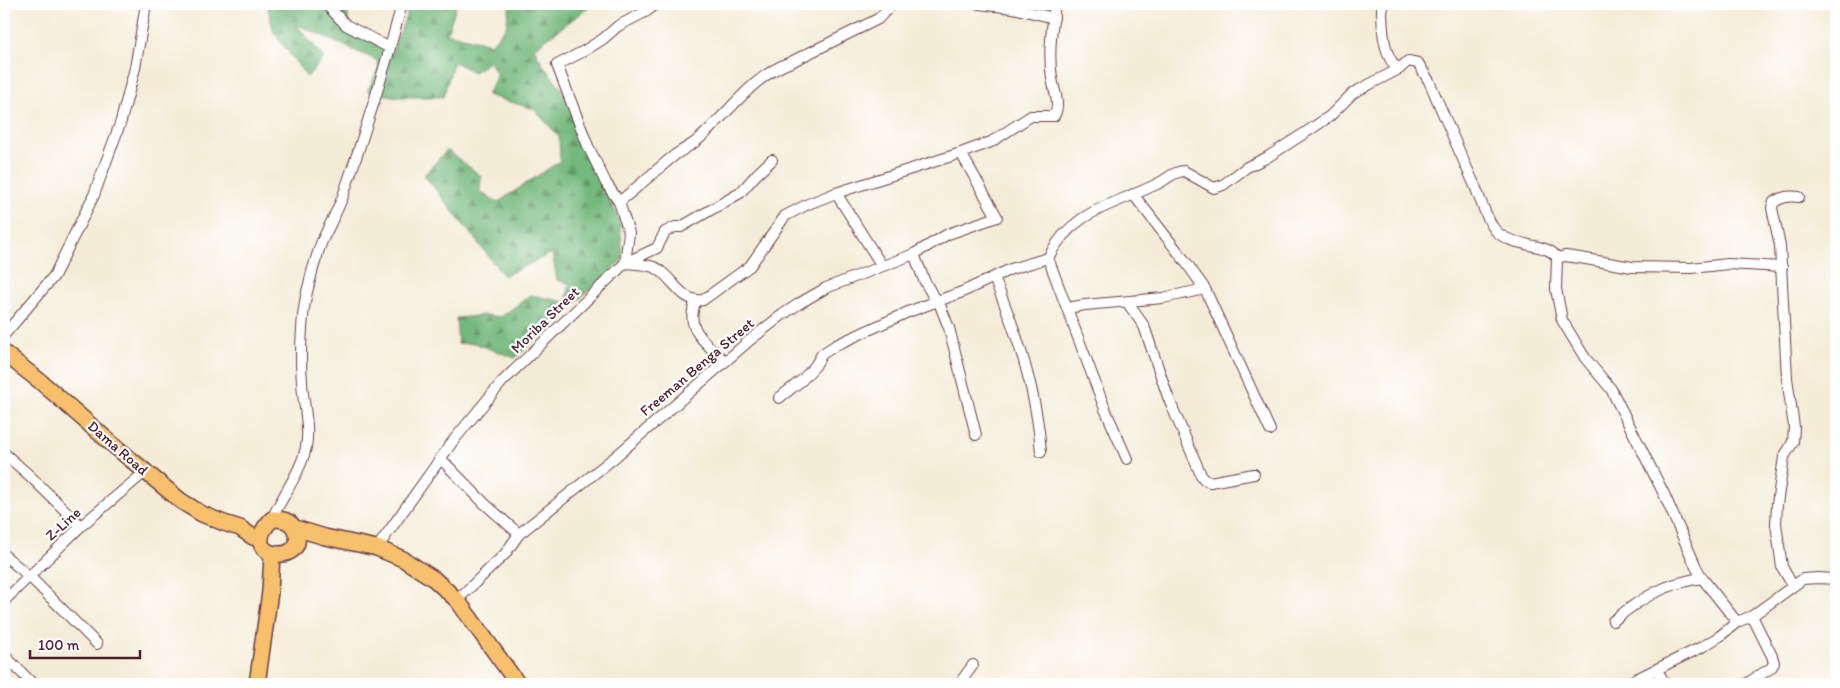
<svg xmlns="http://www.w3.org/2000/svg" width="1840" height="688" font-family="Itim,sans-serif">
<defs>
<pattern id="forest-firs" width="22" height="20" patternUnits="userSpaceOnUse" patternTransform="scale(1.25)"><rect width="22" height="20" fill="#73b87b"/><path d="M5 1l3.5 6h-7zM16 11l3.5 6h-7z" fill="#609565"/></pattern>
</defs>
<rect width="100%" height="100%" fill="#fff"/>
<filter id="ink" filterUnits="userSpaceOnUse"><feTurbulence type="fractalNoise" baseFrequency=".02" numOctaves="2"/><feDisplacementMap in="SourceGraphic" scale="10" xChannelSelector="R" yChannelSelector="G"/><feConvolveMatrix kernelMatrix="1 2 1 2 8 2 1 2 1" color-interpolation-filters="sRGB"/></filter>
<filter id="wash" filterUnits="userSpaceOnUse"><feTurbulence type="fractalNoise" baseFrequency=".0096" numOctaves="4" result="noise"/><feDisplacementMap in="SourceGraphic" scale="20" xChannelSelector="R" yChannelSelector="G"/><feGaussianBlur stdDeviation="1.12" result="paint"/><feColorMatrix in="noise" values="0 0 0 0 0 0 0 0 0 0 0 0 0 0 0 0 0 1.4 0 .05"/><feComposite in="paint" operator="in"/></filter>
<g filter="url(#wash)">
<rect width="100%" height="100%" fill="#f5ecd8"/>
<path fill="url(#forest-firs)" stroke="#5e6c53" d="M 267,4 L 347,4 L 349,29 L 392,52 L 411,4 L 457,4 L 447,33 L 491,44 L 506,27 L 510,4 L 586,4 L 588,8 L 534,48 L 543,65 L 562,89 L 620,222 L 623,259 L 515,358 L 474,343 L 458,344 L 456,318 L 485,315 L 501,317 L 531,295 L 566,302 L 570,284 L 557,280 L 552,253 L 504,276 L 424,175 L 447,150 L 481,176 L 480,192 L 498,202 L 560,161 L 559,137 L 534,109 L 487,95 L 497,75 L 490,61 L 474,72 L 454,62 L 443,97 L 397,97 L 367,91 L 379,67 L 376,60 L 296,24 L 324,58 L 307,77 L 274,33 Z"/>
</g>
<g filter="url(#ink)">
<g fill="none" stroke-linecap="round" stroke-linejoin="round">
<defs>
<g id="minor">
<path d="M 326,4 L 346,25 L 390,48"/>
<path d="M 979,4 L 1013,8 L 1054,18"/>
<path d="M 1382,4 C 1382,22 1382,58 1399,69"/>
<path d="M 961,153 L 991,142 L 1031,116 L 1054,116 C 1061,104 1054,91 1052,78 C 1048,53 1052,28 1055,4"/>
<path d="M 836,193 L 882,266"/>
<path d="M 1133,194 L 1185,261 L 1205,289 L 1270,430"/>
<path d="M 619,202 C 638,187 656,170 675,155 C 683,149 693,145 700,138 C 730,112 752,76 791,62 L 878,19 L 892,4"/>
<path d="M 914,254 L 924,280 L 933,296 L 938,300 L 949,328 L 976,435"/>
<path d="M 1048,258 L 1105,409 L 1127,459"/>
<path d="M 1557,258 L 1565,256 L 1580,258 L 1632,267 L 1691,268 L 1728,264 L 1782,267"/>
<path d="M 625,263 L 629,233 L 619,202 L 606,183 L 588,146 L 557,65 L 584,51 L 603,39 L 618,26 L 647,11 L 656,4"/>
<path d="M 994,278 C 1017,333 1037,392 1041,452"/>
<path d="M 696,301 C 683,329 707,343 724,361"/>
<path d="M 1127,302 L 1144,326 L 1168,397 L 1201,475 L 1204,479 L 1210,482 L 1254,474"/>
<path d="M 1067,308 L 1085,305 L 1163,298 L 1205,289"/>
<path d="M 4,335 L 54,276 L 94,195 L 121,121 L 135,68 L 146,4"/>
<path d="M 779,398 L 802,380 L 815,366 L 822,354 L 836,345 L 908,312 L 962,292 L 1011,269 L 1048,258 C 1073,209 1113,206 1157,184 C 1166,180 1174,171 1184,171 L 1214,188 L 1223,185 L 1247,167 L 1266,158 L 1311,129 L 1330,116 L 1353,93 L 1399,69 L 1408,61 L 1418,63 L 1429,81 C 1444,116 1459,151 1475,186 C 1480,199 1487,221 1496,231 C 1512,248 1549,242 1557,258 L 1556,289 L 1562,320 L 1585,358 L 1611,389 L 1664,494 L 1696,567 L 1702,578 L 1737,622"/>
<path d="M 4,453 L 30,476 L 81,526"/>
<path d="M 440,458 L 484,503 L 519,534"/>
<path d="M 272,519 C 282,496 302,470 306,447 C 310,427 303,403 302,382 C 300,356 301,317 307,292 C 311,274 316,257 322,241 C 329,226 337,212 343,196 C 365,133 385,68 402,4"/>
<path d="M 377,548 L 453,441 L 502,382 L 625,263 L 657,248 L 665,232 L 675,227 L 681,227 L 740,193 L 757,174 L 772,160"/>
<path d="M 4,555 L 29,576 L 97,644"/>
<path d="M 1793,586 L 1782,567 L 1776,524 L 1777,504 L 1784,457 L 1793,442 L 1794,427 L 1787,378 L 1780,246 L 1772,208 L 1773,203 C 1782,196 1789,196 1799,197"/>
<path d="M 457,600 L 505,554 L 519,534 L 615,457 L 750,340 L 782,315 L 800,303 L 826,288 L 914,254 L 948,234 L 997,217 L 961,153 L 836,193 L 808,204 L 785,216 L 750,266 L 703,300 C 682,304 672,276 656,268 C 647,264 634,264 625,263"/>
<path d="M 4,601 L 81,526 L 145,472"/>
<path d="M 1613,621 C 1641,598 1666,583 1702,578"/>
<path d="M 4,655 L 33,684"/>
<path d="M 1657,670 L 1665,684"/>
<path d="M 959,684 L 973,665"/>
<path d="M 1626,684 L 1702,647 L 1720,636 L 1737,622 L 1752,616 L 1803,579 L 1818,578 L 1836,579"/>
<path d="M 1746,684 L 1771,668 L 1774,663 L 1772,656 L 1752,616"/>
</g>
<g id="highway">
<path d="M 4,353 L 41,382 L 112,444 L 181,501 L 202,514 L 224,523 L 240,528 L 253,537 L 261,539"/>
<path d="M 272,519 C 282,519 291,520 295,530 C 312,566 232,561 272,519 Z"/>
<path d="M 295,528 L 325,537 L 377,548 L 403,559 L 434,579 L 457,600 L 518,684"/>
<path d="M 257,684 L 270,592 L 272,554"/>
</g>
</defs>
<use href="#minor" stroke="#643e45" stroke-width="12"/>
<use href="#highway" stroke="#643e45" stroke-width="18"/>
<use href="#minor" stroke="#fff" stroke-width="10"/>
<use href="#highway" stroke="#f8bf6c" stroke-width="15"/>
</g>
</g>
<g text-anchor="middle" stroke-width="4.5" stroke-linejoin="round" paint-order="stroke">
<g font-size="15" fill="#4a1f2b" stroke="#fff">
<text transform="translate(545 320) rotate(-44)" y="5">Moriba Street</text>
<text transform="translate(697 367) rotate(-40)" y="5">Freeman Benga Street</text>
<text transform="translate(118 448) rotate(41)" y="5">Dama Road</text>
<text transform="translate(63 524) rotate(-42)" y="5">Z-Line</text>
</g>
</g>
<rect width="1840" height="688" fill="none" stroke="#fff" stroke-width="20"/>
<path d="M30 650v8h110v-8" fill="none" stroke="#4a1f2b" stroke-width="2.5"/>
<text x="38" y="650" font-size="15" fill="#4a1f2b" stroke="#ffffff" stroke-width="4" paint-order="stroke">100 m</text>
</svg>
